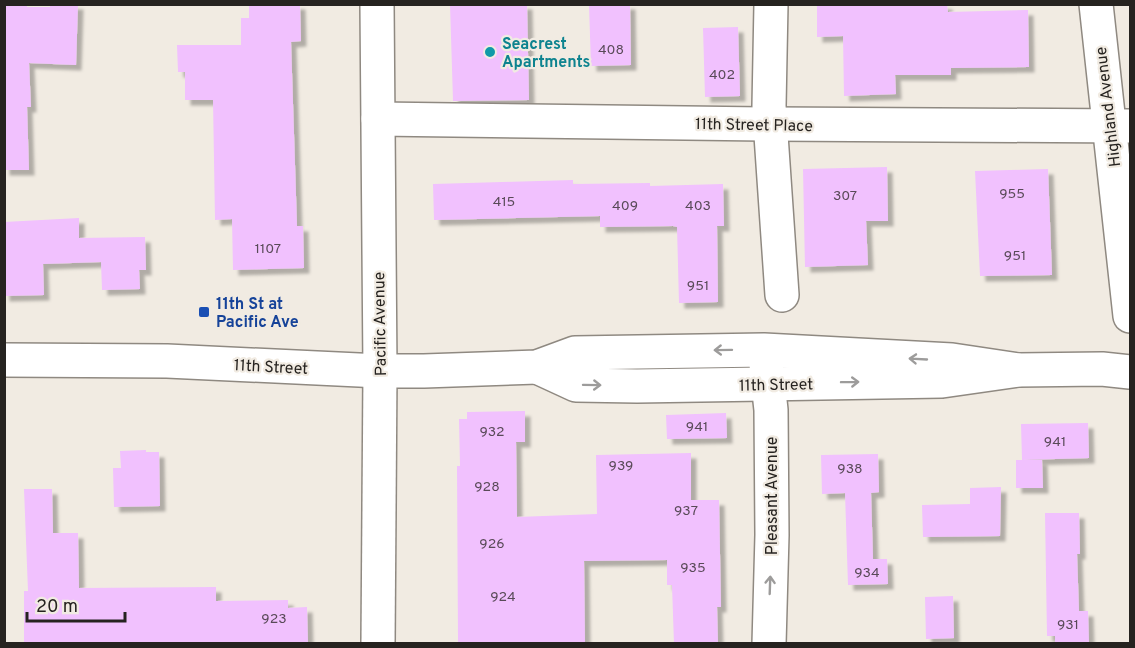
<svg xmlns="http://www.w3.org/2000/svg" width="1135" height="648" font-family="Overpass,sans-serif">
<defs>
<filter id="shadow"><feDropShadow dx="5.5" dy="5.5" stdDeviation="1.5" flood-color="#0004"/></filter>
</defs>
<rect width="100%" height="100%" fill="#f1ebe2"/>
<g fill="#f1c1fe" filter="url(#shadow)">
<path d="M 4,4 L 27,4 L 27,7 L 50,7 L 50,4 L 78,4 L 76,65 L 29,63 L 31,107 L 27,107 L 29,170 L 4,170 Z"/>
<path d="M 249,4 L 300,4 L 301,41 L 291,42 L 297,226 L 303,226 L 304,268 L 233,270 L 232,219 L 215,220 L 213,100 L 185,100 L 185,72 L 178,72 L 177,45 L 241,45 L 241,18 L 249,18 Z"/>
<path d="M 450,4 L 527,4 L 529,100 L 453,101 Z"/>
<path d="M 630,4 L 631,65 L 591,66 L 589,5 Z"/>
<path d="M 817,4 L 947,4 L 948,12 L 1028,10 L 1029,67 L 951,68 L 951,75 L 895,75 L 896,94 L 844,96 L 843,36 L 817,37 Z"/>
<path d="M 738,27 L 740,96 L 705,97 L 703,28 Z"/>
<path d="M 887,167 L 888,221 L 866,221 L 868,265 L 805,267 L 803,169 Z"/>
<path d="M 1048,169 L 1052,275 L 980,276 L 975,171 Z"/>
<path d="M 573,180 L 573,184 L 650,183 L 650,186 L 723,184 L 724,226 L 717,226 L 718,302 L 679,303 L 677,227 L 673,226 L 600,227 L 600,216 L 434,220 L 433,184 Z"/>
<path d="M 79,218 L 79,238 L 145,237 L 146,270 L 139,270 L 140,289 L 102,290 L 101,262 L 43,264 L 44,295 L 4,296 L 4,222 Z"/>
<path d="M 525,411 L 525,442 L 516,442 L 517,517 L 597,514 L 596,455 L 691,453 L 691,500 L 719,500 L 721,607 L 717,607 L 718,644 L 674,644 L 672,585 L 667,585 L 667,560 L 584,561 L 585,644 L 458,643 L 457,466 L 460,466 L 459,419 L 467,419 L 467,412 Z"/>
<path d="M 726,413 L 727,438 L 667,439 L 666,415 Z"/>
<path d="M 1088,423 L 1089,458 L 1022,460 L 1021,424 Z"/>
<path d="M 146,450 L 146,452 L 159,452 L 160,506 L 114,507 L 113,468 L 121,468 L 120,451 Z"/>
<path d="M 878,454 L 879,492 L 871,493 L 873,559 L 887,559 L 888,584 L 848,585 L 845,493 L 822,494 L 821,455 Z"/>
<path d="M 1016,460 L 1042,460 L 1043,488 L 1016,488 Z"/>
<path d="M 1001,487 L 1000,536 L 923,537 L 922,505 L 970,504 L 970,488 Z"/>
<path d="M 24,489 L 52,489 L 53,533 L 78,533 L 79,588 L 216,587 L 216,601 L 288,600 L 288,608 L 307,607 L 308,644 L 24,644 L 24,591 L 28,591 Z"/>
<path d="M 1045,513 L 1079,513 L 1080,554 L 1077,554 L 1079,611 L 1088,611 L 1089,644 L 1055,644 L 1055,636 L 1047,636 Z"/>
<path d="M 953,596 L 954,638 L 926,639 L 925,597 Z"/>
</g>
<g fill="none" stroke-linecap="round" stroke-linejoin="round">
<defs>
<g id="street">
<path d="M 377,4 L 380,371"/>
<path d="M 771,4 L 769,106 L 782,295"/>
<path d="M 1096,4 L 1130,316"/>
<path d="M 378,119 L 771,124 L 1130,126"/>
<path d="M 765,355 L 771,410 L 772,535 L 769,644"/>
</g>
<g id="secondary">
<path d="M 4,360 L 167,361 L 380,371 L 424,371 L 537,367 L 575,353 L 764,350 L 952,360 L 1018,370"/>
<path d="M 537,367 L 576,385 L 637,386 L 942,381 L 1018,370 L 1102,369 L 1130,372"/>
<path d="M 378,644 L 380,371"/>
</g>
</defs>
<use href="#street" stroke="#8f8981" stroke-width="36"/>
<use href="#secondary" stroke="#8f8981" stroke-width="36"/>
<use href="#street" stroke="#fff" stroke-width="33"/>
<use href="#secondary" stroke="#fff" stroke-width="33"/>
</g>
<defs><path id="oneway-shaft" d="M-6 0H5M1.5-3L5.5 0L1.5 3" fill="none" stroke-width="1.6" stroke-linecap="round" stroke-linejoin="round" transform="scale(1.5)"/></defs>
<g stroke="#9d9c9b">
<use href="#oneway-shaft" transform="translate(723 350) rotate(179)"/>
<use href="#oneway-shaft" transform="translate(918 359) rotate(-177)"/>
<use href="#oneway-shaft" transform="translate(850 382) rotate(-1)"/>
<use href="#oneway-shaft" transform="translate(592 385) rotate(1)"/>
<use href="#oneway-shaft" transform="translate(770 585) rotate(-88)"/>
</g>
<circle fill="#0f9aa8" stroke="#f1ebe2" stroke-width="2" cx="490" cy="52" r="6"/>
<rect fill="#1a4fb4" stroke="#f1ebe2" stroke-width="2" x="198" y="306" width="12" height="12" rx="3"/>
<g text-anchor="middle" stroke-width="4.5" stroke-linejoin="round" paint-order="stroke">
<g font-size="14" fill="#594a58">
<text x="611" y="54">408</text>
<text x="722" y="79">402</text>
<text x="1012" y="198">955</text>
<text x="845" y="200">307</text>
<text x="504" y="206">415</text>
<text x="625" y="210">409</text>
<text x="698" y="210">403</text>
<text x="268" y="253">1107</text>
<text x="1015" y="260">951</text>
<text x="698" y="290">951</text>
<text x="697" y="431">941</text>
<text x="492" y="436">932</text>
<text x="1055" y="446">941</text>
<text x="621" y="470">939</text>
<text x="850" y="473">938</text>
<text x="487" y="491">928</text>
<text x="686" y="515">937</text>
<text x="492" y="548">926</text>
<text x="693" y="572">935</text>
<text x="867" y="577">934</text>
<text x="503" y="601">924</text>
<text x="274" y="623">923</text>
<text x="1068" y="629">931</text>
</g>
<g font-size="16" font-weight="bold" fill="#0d838f" stroke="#f1ebe2" text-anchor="start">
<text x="502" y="49">Seacrest<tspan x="502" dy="18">Apartments</tspan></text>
</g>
<g font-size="16" fill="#262320" stroke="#f1ebe2">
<text transform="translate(1107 107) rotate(-97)" y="6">Highland Avenue</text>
<text transform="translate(754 124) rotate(1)" y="6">11th Street Place</text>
<text transform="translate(379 324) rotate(-91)" y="6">Pacific Avenue</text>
<text transform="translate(271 366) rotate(3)" y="6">11th Street</text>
<text transform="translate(776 384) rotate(-1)" y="6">11th Street</text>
<text transform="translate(771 496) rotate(-90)" y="6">Pleasant Avenue</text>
</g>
<g font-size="16" font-weight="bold" fill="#164399" stroke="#f1ebe2" text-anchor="start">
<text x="216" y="309">11th St at<tspan x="216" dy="18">Pacific Ave</tspan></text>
</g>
</g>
<rect width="1135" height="648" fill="none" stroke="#262320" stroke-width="12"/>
<path d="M27 612v9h98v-9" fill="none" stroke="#262320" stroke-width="3"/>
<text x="36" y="612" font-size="18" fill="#262320" stroke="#f1ebe2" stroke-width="4.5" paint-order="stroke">20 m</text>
</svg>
